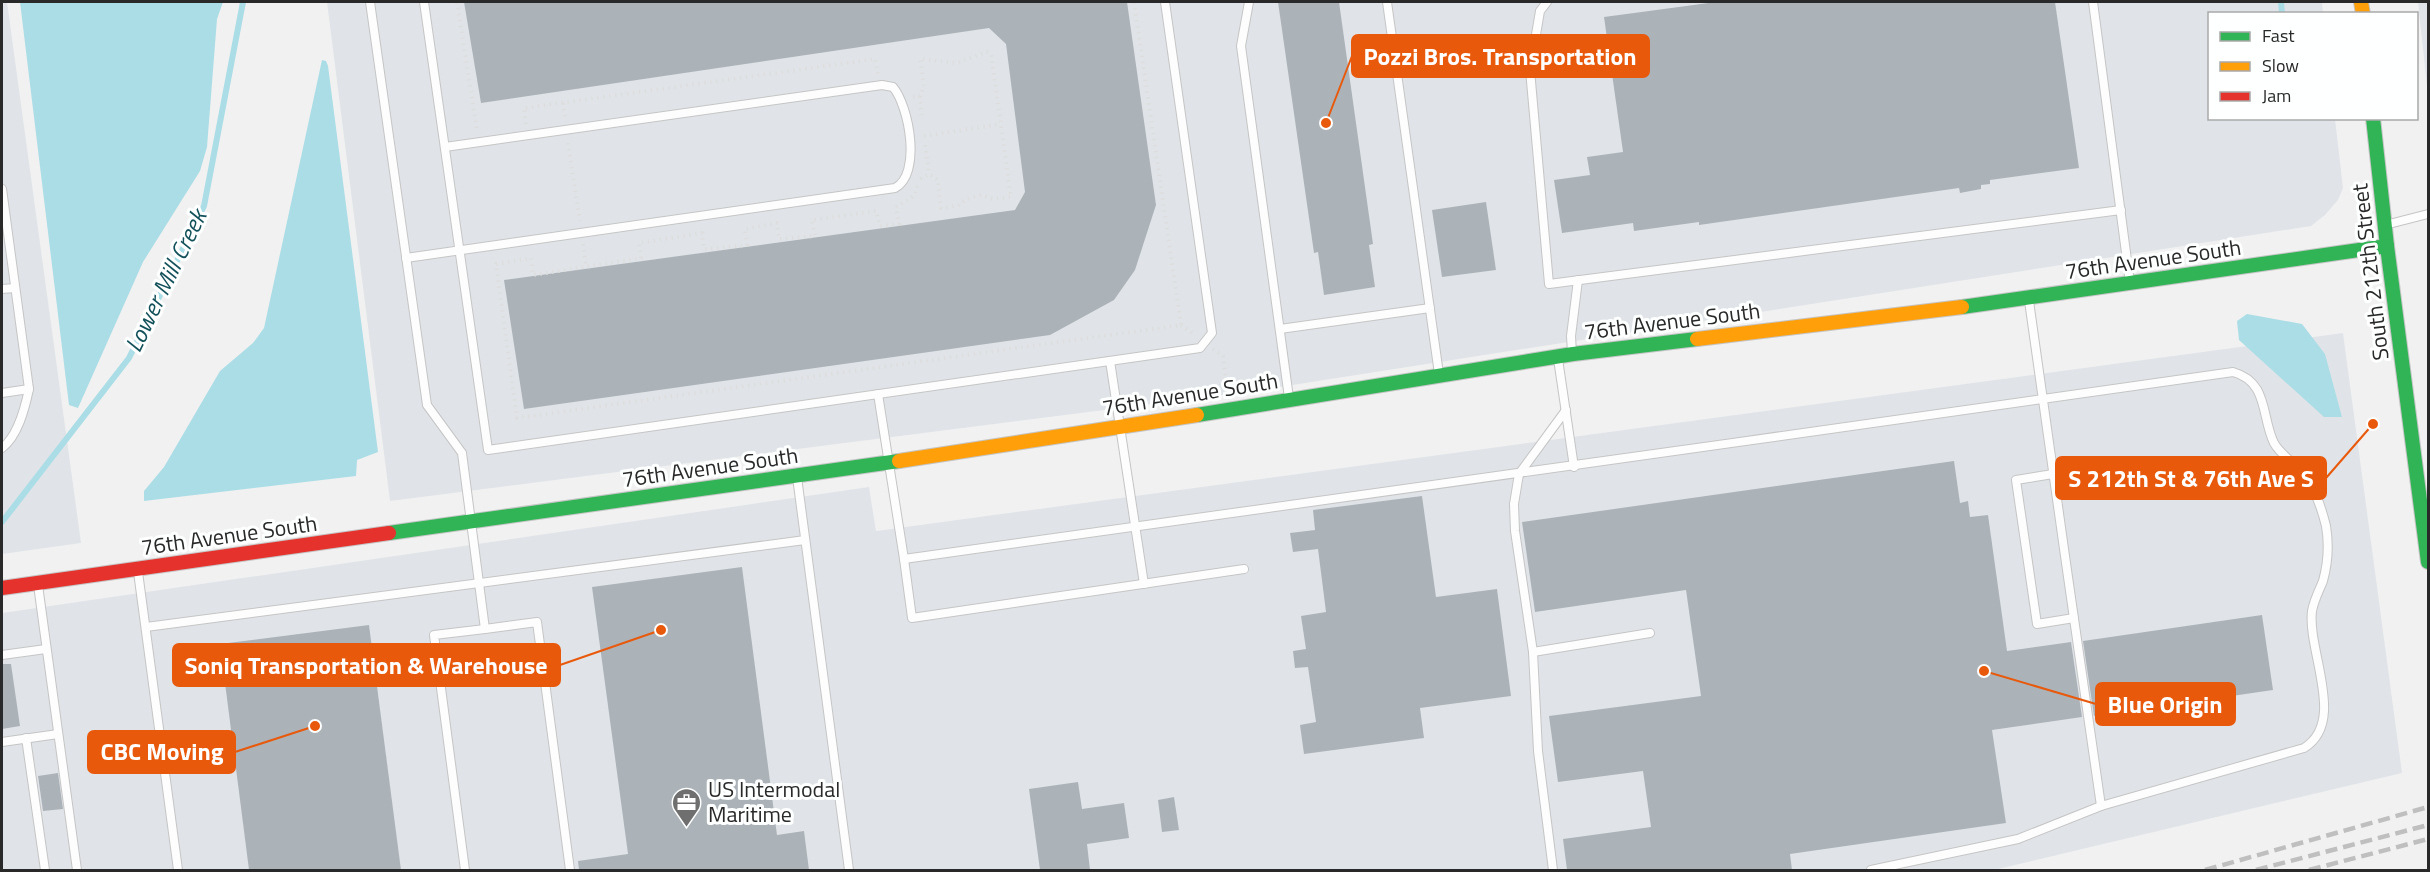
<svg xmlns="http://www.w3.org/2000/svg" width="2430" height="872" font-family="'Titillium Web',sans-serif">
<rect width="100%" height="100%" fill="#f1f1f1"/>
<g fill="#e0e4e8">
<path d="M 2,2 L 7,2 L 81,543 L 2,554 Z"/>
<path d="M 327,2 L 2322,2 L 2323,13 L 2210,14 L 2210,118 L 2335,119 L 2343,188 L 2338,200 L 2325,215 L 2311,226 L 1261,390 L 390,501 Z"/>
<path d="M 2418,2 L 2428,2 L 2428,95 Z"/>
<path d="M 2343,333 L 2402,773 L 1994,870 L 2,870 L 2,613 L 869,487 L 876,531 Z"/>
</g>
<g fill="#abdde6">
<path d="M 20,2 L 223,2 L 217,19 L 207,147 L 200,171 L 143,262 L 78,408 L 69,405 Z"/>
<path d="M 322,60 L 326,61 L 328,66 L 378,452 L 357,460 L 356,476 L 144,501 L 144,491 L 164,467 L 220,371 L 253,343 L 264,328 Z"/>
<path d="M 2247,314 L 2302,324 L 2325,354 L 2342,417 L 2324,417 L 2239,340 L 2237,321 Z"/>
</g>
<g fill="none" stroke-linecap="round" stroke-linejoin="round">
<g stroke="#abdde6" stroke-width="6">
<path d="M 2281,2 L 2282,14"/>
<path d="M 2,522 L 129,358 L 204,206 L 243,2"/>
</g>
</g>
<g fill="#abb3b9">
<path d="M 464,2 L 1127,2 L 1156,205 L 1135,270 L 1114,300 L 1050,335 L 524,409 L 504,280 L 1015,210 L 1025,192 L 1006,44 L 989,28 L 481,103 Z"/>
<path d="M 1278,2 L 1339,2 L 1373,244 L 1369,245 L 1375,287 L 1324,295 L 1318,252 L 1314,253 Z"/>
<path d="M 1716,2 L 2055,2 L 2079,168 L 1990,180 L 1990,184 L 1981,185 L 1981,189 L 1960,193 L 1959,188 L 1699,225 L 1699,222 L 1634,231 L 1633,223 L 1562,233 L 1554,180 L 1590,175 L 1587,157 L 1623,152 L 1604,17 Z"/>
<path d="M 1486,202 L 1496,270 L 1442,277 L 1432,210 Z"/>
<path d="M 1954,461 L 1960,503 L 1968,501 L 1970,517 L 1988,515 L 2007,651 L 2071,642 L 2082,717 L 1992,730 L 2006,823 L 1790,854 L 1792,870 L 1567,870 L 1563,839 L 1651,827 L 1643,771 L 1558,782 L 1549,716 L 1701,696 L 1686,590 L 1535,612 L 1522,522 Z"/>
<path d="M 1422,496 L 1436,597 L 1497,589 L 1511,696 L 1420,708 L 1424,738 L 1304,754 L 1300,725 L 1316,722 L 1308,667 L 1295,668 L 1293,651 L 1306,649 L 1301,616 L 1326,612 L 1318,549 L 1293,552 L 1290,533 L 1315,530 L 1313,510 Z"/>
<path d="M 742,567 L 777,835 L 804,831 L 809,870 L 579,870 L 578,861 L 628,854 L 592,587 Z"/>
<path d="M 2262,615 L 2273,690 L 2094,716 L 2083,641 Z"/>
<path d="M 369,625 L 401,870 L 249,870 L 220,644 Z"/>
<path d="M 2,664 L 11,664 L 20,726 L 2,729 Z"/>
<path d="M 58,773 L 63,809 L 43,811 L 38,776 Z"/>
<path d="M 1078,782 L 1082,809 L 1124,803 L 1129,838 L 1087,844 L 1090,870 L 1040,870 L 1029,789 Z"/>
<path d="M 1174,797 L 1179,830 L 1162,832 L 1158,800 Z"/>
</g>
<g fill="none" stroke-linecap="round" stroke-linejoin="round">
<defs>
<g id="lane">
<path d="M 370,2 L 427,405 L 462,453 L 485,629 L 537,622 L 570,870"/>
<path d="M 424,2 L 488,450 L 1200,348 L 1212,333 L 1165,2"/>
<path d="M 1249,2 L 1241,46 L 1289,398"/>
<path d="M 1387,2 L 1439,374"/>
<path d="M 1547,2 L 1540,11 L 1530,70 L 1549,284 L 2121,210"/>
<path d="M 2093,2 L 2130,283"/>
<path d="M 2,189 L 29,389 L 2,393"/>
<path d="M 2389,224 L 2428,214"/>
<path d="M 406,258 L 895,188 C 922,174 909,106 893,87 L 882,85 L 445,147"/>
<path d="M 2,289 L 15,288"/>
<path d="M 1280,329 L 1430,308"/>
<path d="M 1572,353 L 1571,336 L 1578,280"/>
<path d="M 1558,359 L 1574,467"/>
<path d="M 1110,361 L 1144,584"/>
<path d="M 878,394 L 904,559 C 1347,499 1790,434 2233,372 C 2269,382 2261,417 2274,443 C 2280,454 2291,460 2299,469 C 2314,484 2321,506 2326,526 C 2329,544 2328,563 2323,581 C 2319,591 2314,600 2312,611 C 2307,651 2347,722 2304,748 L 2101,806 C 2077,638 2052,469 2029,301"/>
<path d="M 2,448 C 18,436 25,408 29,389"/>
<path d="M 2053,474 L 2016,480 L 2037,624 L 2074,618"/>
<path d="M 797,477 L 849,870"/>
<path d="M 904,559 L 912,618 L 1244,569"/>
<path d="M 138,572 L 178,870"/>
<path d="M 38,585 L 77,870"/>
<path d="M 146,627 L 805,540"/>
<path d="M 1533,652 L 1650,633"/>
<path d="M 2,655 L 46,649"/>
<path d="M 26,738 L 45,870"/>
<path d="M 2,742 L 58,734"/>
<path d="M 465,870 L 434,635 L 485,629"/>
<path d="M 1553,870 L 1538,751 L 1533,652 L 1515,531 L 1514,504 L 1519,474 L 1566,410"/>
<path d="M 1871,870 L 2018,839 L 2101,806"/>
</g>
<g id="fast">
<path d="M 2373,118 L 2387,246 L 2428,562"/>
<path d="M 1962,307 L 2387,246"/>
<path d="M 1197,415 L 1573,354 L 1697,339"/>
<path d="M 389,533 L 899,461"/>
</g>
<g id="slow">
<path d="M 2361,2 L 2363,14"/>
<path d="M 1697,339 L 1962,307"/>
<path d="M 899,461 L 1197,415"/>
</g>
<path id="jam" d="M 2,588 L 389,533"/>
</defs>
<use href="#lane" stroke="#c5c5c5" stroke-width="10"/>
<use href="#fast" stroke="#c5c5c5" stroke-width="16"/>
<use href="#slow" stroke="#c5c5c5" stroke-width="16"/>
<use href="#jam" stroke="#c5c5c5" stroke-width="16"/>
<g stroke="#ddd" stroke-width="4" stroke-dasharray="1.5 4.5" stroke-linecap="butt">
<path d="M 457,2 L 477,131"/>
<path d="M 920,96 L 922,120"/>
<path d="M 913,97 L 920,96 L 924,86 L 920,59 L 956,63 L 987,52 L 991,54 L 1011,197 L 993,199 L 981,195 L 967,199 L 959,205 L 941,208 L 938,180 L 929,174 L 920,179"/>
<path d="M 563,103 L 565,117"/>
<path d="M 526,124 L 524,108 L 875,59 L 878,74"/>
<path d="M 924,136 L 1001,124"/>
<path d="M 568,143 L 580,221"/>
<path d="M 925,145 L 929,174"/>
<path d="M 917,186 L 914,196 L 896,207 L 899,224 L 880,226 L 876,211 L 812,220 L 815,236 L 779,239 L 777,223 L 745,229 L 747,245 L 704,249 L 702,233 L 639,243 L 641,258 L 533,275 L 531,258 L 496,264 L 517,418 L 1181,325 L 1134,2"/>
<path d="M 583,244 L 586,266"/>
<path d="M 1181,325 L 1195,335"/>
<path d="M 1213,349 L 1223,356 L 1226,380"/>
</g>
<use href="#lane" stroke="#fdfdfd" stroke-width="8"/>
<use href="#fast" stroke="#30b455" stroke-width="14"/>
<use href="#slow" stroke="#ff9f0a" stroke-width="14"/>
<use href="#jam" stroke="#e5322d" stroke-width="14"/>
<g stroke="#bfbfc0" stroke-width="4.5" stroke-dasharray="12 6" stroke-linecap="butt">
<path d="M 2205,870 L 2428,807"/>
<path d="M 2256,870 L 2428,825"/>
<path d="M 2309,870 L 2428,839"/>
</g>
</g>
<defs>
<symbol id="office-pin" viewBox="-11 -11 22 30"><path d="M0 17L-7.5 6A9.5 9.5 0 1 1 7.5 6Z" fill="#6f6f6f" stroke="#feffff"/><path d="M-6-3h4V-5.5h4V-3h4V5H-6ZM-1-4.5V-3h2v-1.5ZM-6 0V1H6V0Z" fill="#fff"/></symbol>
</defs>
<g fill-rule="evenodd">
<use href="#office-pin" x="670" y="786" width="33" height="45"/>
</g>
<g text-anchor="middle" stroke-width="6" stroke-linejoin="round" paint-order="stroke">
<g font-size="22" fill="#292929" stroke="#feffff">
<text transform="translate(2153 259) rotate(-8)" y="8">76th Avenue South</text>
<text transform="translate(2370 272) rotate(-97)" y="8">South 212th Street</text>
<text transform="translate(1672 321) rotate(-7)" y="8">76th Avenue South</text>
<text transform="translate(1190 394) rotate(-9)" y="8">76th Avenue South</text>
<text transform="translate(710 467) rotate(-8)" y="8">76th Avenue South</text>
<text transform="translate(229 535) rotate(-8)" y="8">76th Avenue South</text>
</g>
<g font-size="22" fill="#292929" stroke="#feffff" text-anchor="start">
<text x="708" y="797">US Intermodal<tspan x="708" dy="25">Maritime</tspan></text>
</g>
<g font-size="24" font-style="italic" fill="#13515a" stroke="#feffff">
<text transform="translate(166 281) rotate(-64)" y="8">Lower Mill Creek</text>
</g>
</g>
<path fill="none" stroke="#e8590c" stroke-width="2" d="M1326 123L1352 56M2373 424L2326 478M661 630L560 665M1984 671L2096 704M315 726L235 752"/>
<g fill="#e8590c" stroke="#feffff" stroke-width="2">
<circle cx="1326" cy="123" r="6"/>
<circle cx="2373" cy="424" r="6"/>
<circle cx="661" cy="630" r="6"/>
<circle cx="1984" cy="671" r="6"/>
<circle cx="315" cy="726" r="6"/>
</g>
<g fill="#e8590c" stroke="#e8590c" stroke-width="2">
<rect x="1352" y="35" width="297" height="42" rx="6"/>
<rect x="2056" y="457" width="270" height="42" rx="6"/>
<rect x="173" y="644" width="387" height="42" rx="6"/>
<rect x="2096" y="683" width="139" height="42" rx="6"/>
<rect x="88" y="731" width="147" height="42" rx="6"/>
</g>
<g font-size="24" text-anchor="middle" font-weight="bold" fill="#fff">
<text x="1500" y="65">Pozzi Bros. Transportation</text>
<text x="2191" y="487">S 212th St &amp; 76th Ave S</text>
<text x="366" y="674">Soniq Transportation &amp; Warehouse</text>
<text x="2165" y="713">Blue Origin</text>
<text x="162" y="760">CBC Moving</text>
</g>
<rect width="2430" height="872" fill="none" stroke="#292929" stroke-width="6"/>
<rect x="2208" y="12" width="210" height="108" fill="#feffff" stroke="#a9a9a9" stroke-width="1.5"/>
<rect x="2220" y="32" width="30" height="9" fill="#30b455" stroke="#a9a9a9" stroke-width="1.5"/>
<text x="2262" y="42" font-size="18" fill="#292929">Fast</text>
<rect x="2220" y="62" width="30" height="9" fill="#ff9f0a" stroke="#a9a9a9" stroke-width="1.5"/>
<text x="2262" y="72" font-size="18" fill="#292929">Slow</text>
<rect x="2220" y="92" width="30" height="9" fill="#e5322d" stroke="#a9a9a9" stroke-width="1.5"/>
<text x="2262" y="102" font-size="18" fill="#292929">Jam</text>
</svg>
